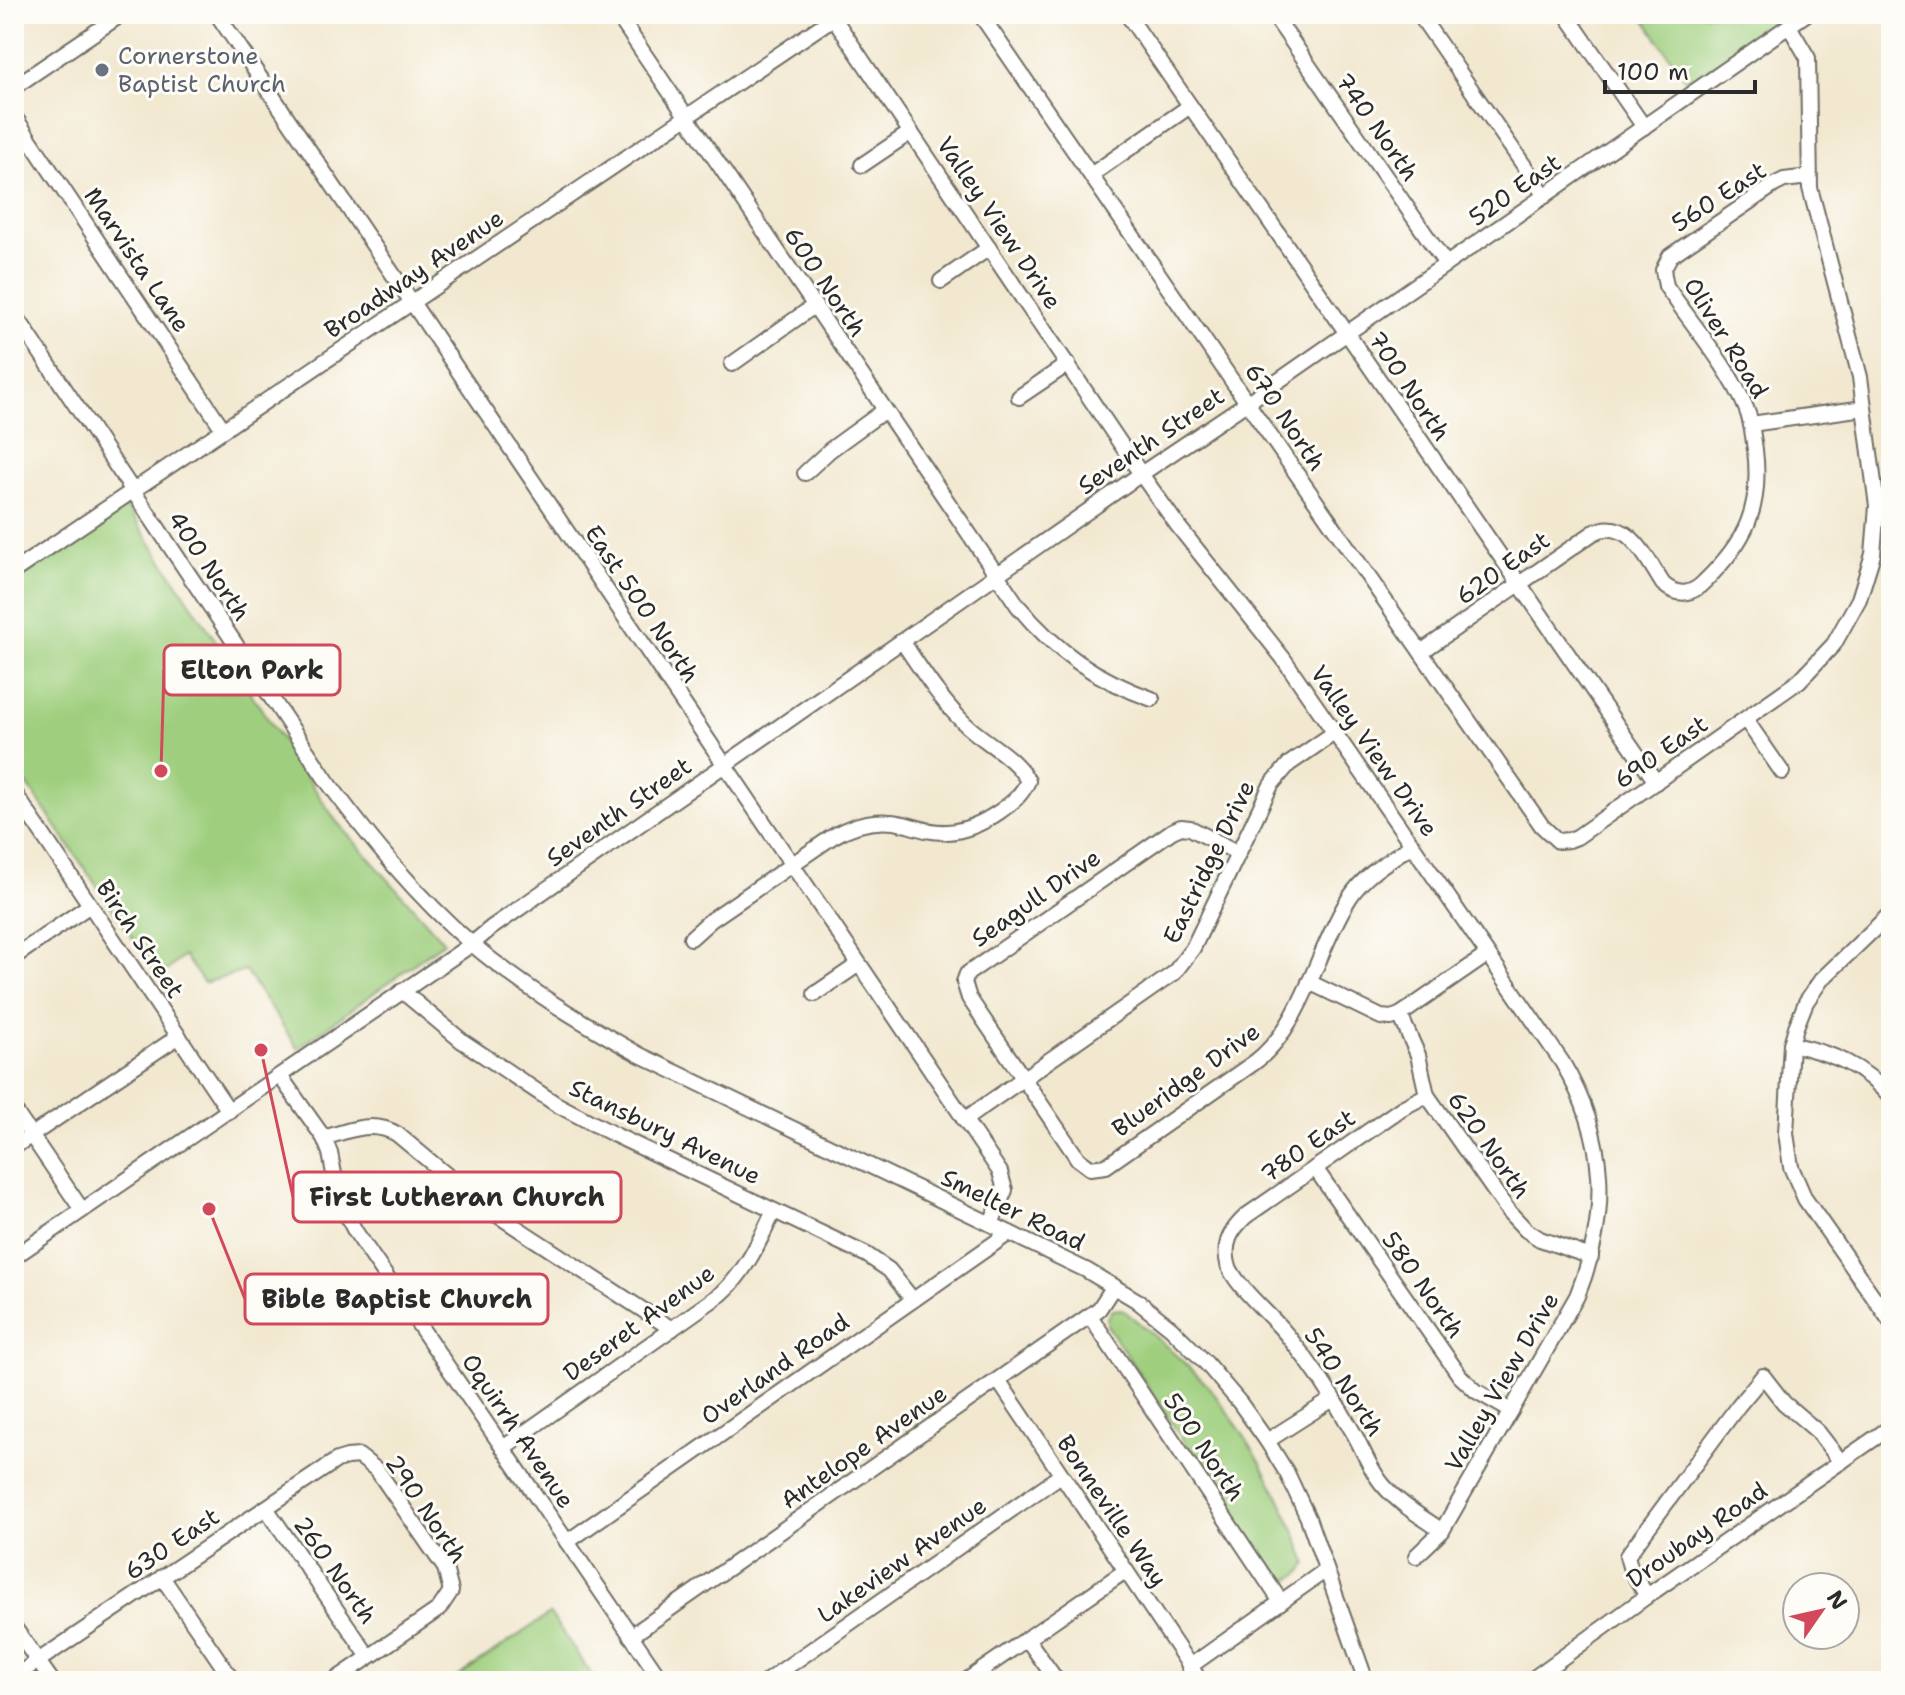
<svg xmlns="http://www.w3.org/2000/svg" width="1905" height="1695" font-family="'Shantell Sans',sans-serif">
<rect width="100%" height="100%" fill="#fdfcf7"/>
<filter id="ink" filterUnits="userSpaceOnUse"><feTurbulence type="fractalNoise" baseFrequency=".0125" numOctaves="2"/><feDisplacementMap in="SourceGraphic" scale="16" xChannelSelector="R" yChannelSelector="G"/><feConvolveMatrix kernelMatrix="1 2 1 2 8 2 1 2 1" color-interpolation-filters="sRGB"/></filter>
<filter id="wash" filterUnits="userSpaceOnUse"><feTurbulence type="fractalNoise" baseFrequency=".006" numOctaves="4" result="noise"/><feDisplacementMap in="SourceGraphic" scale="32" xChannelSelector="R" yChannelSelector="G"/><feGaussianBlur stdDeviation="1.8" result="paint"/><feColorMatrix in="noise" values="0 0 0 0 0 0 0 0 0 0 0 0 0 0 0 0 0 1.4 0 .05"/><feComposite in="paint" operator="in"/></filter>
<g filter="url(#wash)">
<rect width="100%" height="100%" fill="#f2e8d0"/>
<g fill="#9fcf7e" stroke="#657d54" stroke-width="2">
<path d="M 1641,14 L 1787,14 L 1688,83 Z"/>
<path d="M 126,506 L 336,821 L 444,942 L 298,1048 L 245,971 L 204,983 L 184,956 L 159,977 L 14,765 L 14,583 Z"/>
<path d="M 1122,1309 C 1143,1326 1163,1343 1182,1361 C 1191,1370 1201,1378 1209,1387 C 1251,1440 1284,1499 1307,1563 C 1302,1575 1295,1578 1283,1581 L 1273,1572 L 1255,1549 L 1107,1325 L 1107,1318 L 1112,1310 Z"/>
<path d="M 550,1614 L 596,1681 L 451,1681 Z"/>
</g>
</g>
<g filter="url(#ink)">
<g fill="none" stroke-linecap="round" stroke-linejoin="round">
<defs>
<g id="minor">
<path d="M 217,14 L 1000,1172 L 1005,1190 L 991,1224"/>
<path d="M 617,14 L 1018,606 C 1056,652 1096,679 1152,699"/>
<path d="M 831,14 L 1141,474 L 1178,526 L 1283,658 L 1562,1062 C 1608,1139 1610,1214 1577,1296 L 1442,1531 L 1416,1556"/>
<path d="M 980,14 L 1257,417 L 1542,826 L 1558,841 L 1569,840 L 1577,837 L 1799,681 L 1834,644 L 1859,599 L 1873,554 L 1877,506 L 1860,377 L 1810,188 L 1808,58 L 1789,26"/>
<path d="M 1127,14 L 1656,782"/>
<path d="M 1273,14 L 1446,264"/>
<path d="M 1419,14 L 1545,196"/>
<path d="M 1566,14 L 1644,127"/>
<path d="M 14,87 L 116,18"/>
<path d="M 14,116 L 223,429"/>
<path d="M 862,165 L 911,132"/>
<path d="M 1091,175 L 1190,106"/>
<path d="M 941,281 L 989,248"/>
<path d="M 14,313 L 327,781 C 370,839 417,897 472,944 C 524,988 581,1022 640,1055 L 1086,1270 L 1136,1300 L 1171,1328 L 1206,1363 L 1240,1403 L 1267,1441 L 1287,1473 L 1308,1518 L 1366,1681"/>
<path d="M 732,364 L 814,306"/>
<path d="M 1019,397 L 1068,364"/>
<path d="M 1751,424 L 1864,408"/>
<path d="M 805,473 L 830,450 L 885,410"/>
<path d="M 14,571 L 839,14"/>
<path d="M 1421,652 L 1593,533 C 1628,514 1647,560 1663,584 C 1678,597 1692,595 1705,581 C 1746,541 1762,508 1755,450 C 1753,436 1752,422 1746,408 C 1729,367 1691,323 1666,286 L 1663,270 L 1670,256 L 1774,185 L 1784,180 L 1809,177"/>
<path d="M 1746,720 L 1782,772"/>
<path d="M 14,792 L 229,1111"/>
<path d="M 1238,853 L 1190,828 L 1181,827 L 1172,831 L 967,974 L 964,982 L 969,998 L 1078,1159 L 1090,1168 L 1106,1166 L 1255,1062 C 1303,1026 1318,946 1350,897 C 1365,874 1390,860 1412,845"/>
<path d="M 1891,913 L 1821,980 L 1806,1002 L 1796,1027 L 1791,1044 L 1786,1133 L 1791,1167 L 1805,1199 L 1891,1322"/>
<path d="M 691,938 L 711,920 L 832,837 C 855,823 878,818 904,824 C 918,828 932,833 947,832 C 967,831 983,823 999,812 C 1012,803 1021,796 1028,781 C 1014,755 984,743 963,722 C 939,698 921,669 902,641"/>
<path d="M 14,957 L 90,905"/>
<path d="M 1309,982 L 1381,1017 L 1391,1018 L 1400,1015 L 1487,955"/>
<path d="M 402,991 L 462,1041 L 556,1104 L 615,1135 L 867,1255 L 889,1270 L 913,1300"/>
<path d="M 815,994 L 859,964"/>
<path d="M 1400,1015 L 1418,1055 L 1427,1095 L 1509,1212 L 1526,1230 L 1540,1239 L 1591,1257"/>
<path d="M 1791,1044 C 1833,1054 1862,1064 1891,1098"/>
<path d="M 280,1076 L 324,1138 L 330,1153 L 339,1200 L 355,1231 L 662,1681"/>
<path d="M 1427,1095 L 1402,1108 L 1246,1216 C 1231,1230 1223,1243 1228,1264 C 1234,1285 1272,1316 1287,1335 C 1312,1365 1334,1398 1353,1432 C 1363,1449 1370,1470 1383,1485 C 1399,1504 1422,1517 1442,1531"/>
<path d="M 14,1110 L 82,1210"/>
<path d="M 964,1120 L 1174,973 L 1193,948 L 1271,785 L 1289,764 L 1334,733"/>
<path d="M 324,1138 C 349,1130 373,1120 397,1134 L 485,1207 L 672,1329"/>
<path d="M 14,1147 L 179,1036"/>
<path d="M 1315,1168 L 1460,1376 L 1476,1391 L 1511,1411"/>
<path d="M 14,1257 L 472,944 L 491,928 L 1141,474 L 1248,402 L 1806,14"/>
<path d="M 1090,1316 L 1281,1602"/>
<path d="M 998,1380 L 1200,1681"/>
<path d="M 1267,1441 L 1333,1399"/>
<path d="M 503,1448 L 721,1294 C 747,1271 759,1241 774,1211"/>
<path d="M 266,1508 L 369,1657"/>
<path d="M 567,1542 L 1009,1233"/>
<path d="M 162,1577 L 233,1681"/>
<path d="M 1647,1596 L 1631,1570 L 1627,1556 L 1738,1406 L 1763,1376 L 1784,1403 L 1818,1432 L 1841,1462"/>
<path d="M 14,1627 L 52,1681"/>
<path d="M 631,1636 L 1099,1309 L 1114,1286"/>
<path d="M 1027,1639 L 1057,1681"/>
<path d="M 1189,1667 L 1326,1570"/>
<path d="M 14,1677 L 337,1460 L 347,1457 L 359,1456 L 377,1470 L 445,1568 L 451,1591 L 439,1609 L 334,1681"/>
<path d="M 767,1681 L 1061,1475"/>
<path d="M 966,1681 L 1125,1571"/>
<path d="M 1530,1681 L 1647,1596 L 1891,1427"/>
</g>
</defs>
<use href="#minor" stroke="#716d65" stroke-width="18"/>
<use href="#minor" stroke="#fff" stroke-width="14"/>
</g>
</g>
<circle fill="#6b7280" stroke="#fdfcf7" stroke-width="3" cx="102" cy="70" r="8"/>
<g text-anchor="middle" stroke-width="6" stroke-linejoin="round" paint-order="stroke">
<g font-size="24" fill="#5b616d" stroke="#fdfcf7" text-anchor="start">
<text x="118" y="64">Cornerstone<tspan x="118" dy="28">Baptist Church</tspan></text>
</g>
<g font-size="24" fill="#2b2b2b" stroke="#fdfcf7">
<text transform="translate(1377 127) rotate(55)" y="8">740 North</text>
<text transform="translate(1515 190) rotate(-35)" y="8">520 East</text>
<text transform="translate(1719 197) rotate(-33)" y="8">560 East</text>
<text transform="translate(999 223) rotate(56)" y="8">Valley View Drive</text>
<text transform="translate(137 260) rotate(56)" y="8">Marvista Lane</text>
<text transform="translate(414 274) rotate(-34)" y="8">Broadway Avenue</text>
<text transform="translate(825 282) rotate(56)" y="8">600 North</text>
<text transform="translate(1726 338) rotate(58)" y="8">Oliver Road</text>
<text transform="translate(1409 386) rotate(56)" y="8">700 North</text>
<text transform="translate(1285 417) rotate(56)" y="8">670 North</text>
<text transform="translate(1151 441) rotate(-34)" y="8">Seventh Street</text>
<text transform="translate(209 566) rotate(56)" y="8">400 North</text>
<text transform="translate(1503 568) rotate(-35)" y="8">620 East</text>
<text transform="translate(642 604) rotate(56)" y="8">East 500 North</text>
<text transform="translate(1374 751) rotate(55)" y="8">Valley View Drive</text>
<text transform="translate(1661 752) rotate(-35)" y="8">690 East</text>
<text transform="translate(619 812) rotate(-35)" y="8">Seventh Street</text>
<text transform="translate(1209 862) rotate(-64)" y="8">Eastridge Drive</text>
<text transform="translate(1036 898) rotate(-35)" y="8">Seagull Drive</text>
<text transform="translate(140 939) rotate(56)" y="8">Birch Street</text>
<text transform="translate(1186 1080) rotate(-36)" y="8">Blueridge Drive</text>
<text transform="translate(665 1132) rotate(26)" y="8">Stansbury Avenue</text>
<text transform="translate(1489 1145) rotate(55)" y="8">620 North</text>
<text transform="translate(1308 1146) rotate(-35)" y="8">780 East</text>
<text transform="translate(1013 1210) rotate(26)" y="8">Smelter Road</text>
<text transform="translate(1423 1285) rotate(55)" y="8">580 North</text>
<text transform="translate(639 1323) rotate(-36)" y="8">Deseret Avenue</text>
<text transform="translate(775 1369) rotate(-35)" y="8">Overland Road</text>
<text transform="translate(1344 1382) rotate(57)" y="8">540 North</text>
<text transform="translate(1502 1382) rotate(-60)" y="8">Valley View Drive</text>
<text transform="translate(518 1431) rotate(56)" y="8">Oquirrh Avenue</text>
<text transform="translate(864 1447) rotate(-35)" y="8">Antelope Avenue</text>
<text transform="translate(1204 1447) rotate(56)" y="8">500 North</text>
<text transform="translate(426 1509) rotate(56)" y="8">290 North</text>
<text transform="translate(1112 1511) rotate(56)" y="8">Bonneville Way</text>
<text transform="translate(1697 1535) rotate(-35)" y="8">Droubay Road</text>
<text transform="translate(172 1544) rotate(-34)" y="8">630 East</text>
<text transform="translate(902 1560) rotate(-35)" y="8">Lakeview Avenue</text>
<text transform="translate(335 1570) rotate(55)" y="8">260 North</text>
</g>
</g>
<path fill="none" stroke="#d1495b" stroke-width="3" d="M161 771L164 670M261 1050L293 1197M209 1209L245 1299"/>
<g fill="#d1495b" stroke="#fdfcf7" stroke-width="3">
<circle cx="161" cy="771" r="8"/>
<circle cx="261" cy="1050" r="8"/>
<circle cx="209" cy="1209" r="8"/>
</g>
<g fill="#fdfcf7" stroke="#d1495b" stroke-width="3">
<rect x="164" y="645" width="176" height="50" rx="8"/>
<rect x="293" y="1172" width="328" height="50" rx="8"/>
<rect x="245" y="1274" width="303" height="50" rx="8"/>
</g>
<g font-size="26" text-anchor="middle" font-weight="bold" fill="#2b2b2b">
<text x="252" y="679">Elton Park</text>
<text x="457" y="1206">First Lutheran Church</text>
<text x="397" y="1308">Bible Baptist Church</text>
</g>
<rect width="1905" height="1695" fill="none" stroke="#fdfcf7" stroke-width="48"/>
<g transform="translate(1821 1611) rotate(56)"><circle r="38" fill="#fdfcf7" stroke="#a9a8a5" stroke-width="2"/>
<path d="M0-6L14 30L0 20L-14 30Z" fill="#d1495b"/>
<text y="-12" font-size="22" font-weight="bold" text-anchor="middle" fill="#2b2b2b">N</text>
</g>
<path d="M1605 80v12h150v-12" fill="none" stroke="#2b2b2b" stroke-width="4"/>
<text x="1617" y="80" font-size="24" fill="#2b2b2b" stroke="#fdfcf7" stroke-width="6" paint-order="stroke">100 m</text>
</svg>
